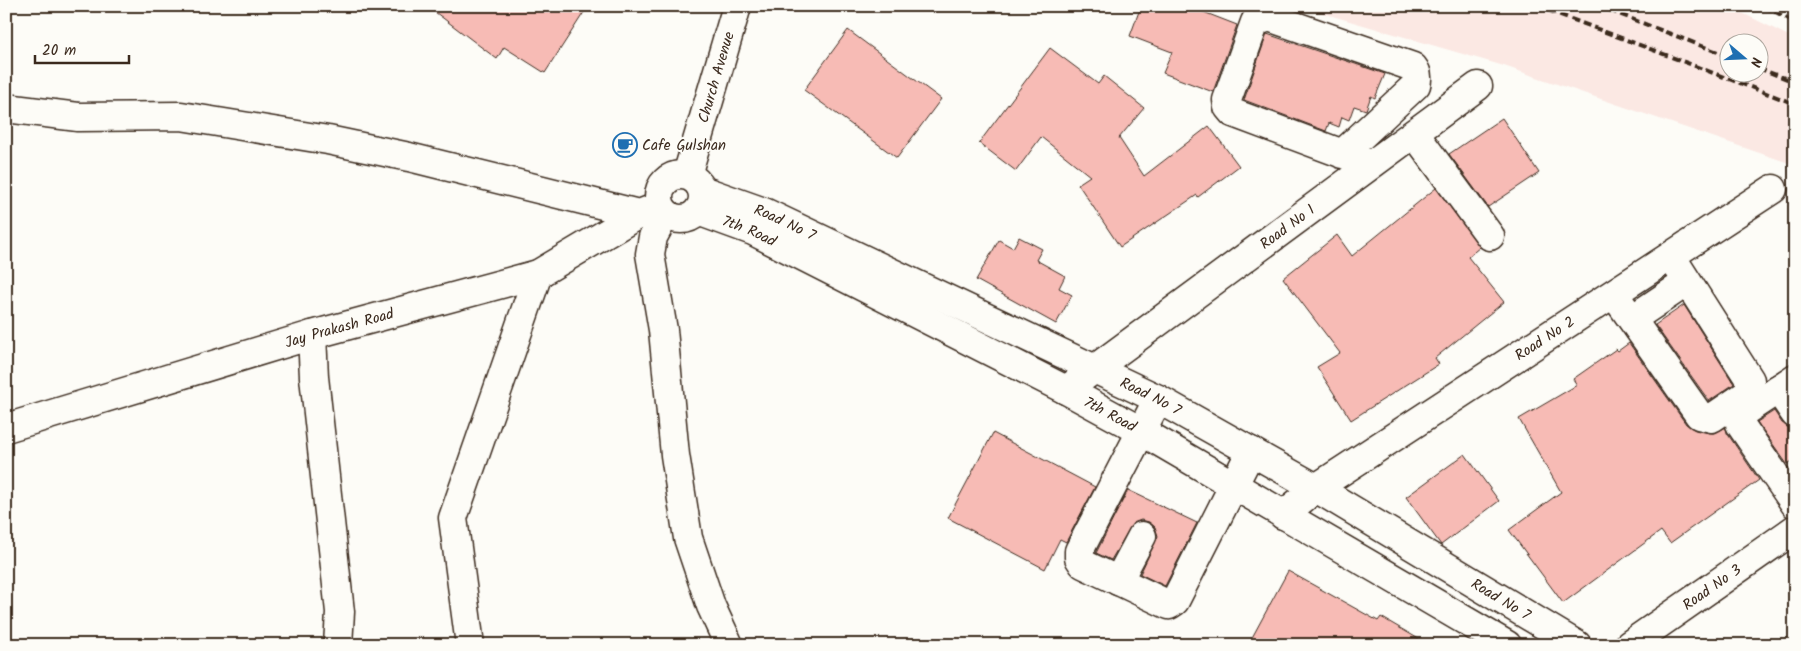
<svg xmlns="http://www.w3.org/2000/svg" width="1801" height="651" font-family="Kalam,sans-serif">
<rect width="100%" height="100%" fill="#fdfcf7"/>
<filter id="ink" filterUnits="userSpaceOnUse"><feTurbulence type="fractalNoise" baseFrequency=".02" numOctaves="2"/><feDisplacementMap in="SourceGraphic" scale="10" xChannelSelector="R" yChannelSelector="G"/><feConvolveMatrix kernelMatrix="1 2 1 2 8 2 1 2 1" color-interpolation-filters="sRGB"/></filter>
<g filter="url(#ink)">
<path fill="#fbe8e3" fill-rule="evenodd" d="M 1298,6 L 1728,6 L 1795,39 L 1795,165 L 1504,66 ZM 1728,42 L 1758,42 L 1758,72 L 1728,72 Z"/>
<g fill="#f7bbb5" stroke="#3b2a1e">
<path d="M 427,6 L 588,6 L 545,73 L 504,47 L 497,59 Z"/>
<path d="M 1141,6 L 1188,6 L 1237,25 L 1213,92 L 1163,73 L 1172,52 L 1130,36 Z"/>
<path d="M 848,30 L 941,99 L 897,158 L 804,90 Z"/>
<path d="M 1267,34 L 1385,74 L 1375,98 L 1371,96 L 1366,110 L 1354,106 L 1349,120 L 1342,117 L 1339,127 L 1329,123 L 1326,131 L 1244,100 Z"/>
<path d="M 1050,48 L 1098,84 L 1104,76 L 1144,108 L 1119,138 L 1144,176 L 1209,126 L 1239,166 L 1198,197 L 1197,195 L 1120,247 L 1078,184 L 1090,176 L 1041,137 L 1016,171 L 979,143 Z"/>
<path d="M 1502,118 L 1539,173 L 1488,207 L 1449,154 Z"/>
<path d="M 1436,188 L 1480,247 L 1468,257 L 1504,302 L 1435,358 L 1439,364 L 1351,420 L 1317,367 L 1340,353 L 1283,278 L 1337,235 L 1352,256 Z"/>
<path d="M 1019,237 L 1042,249 L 1036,260 L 1065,276 L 1059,288 L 1072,295 L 1056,324 L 976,280 L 999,240 L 1013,248 Z"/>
<path d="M 1684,305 L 1734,384 L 1709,401 L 1655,325 Z"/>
<path d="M 1629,343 L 1686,424 L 1695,430 L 1709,433 L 1715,433 L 1726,427 L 1727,433 L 1759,480 L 1670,543 L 1661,531 L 1563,603 L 1509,530 L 1561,492 L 1519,419 L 1577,385 L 1573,379 L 1616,349 L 1618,351 Z"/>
<path d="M 1774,411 L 1782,423 L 1795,429 L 1795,459 L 1787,464 L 1757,422 Z"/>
<path d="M 993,433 L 1095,487 L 1066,542 L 1060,539 L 1045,569 L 948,518 Z"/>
<path d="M 1465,454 L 1499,501 L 1441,545 L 1406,497 Z"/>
<path d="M 1128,490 L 1197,523 L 1165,586 L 1140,574 L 1158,536 L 1155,527 L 1149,522 L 1141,520 L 1133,523 L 1111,560 L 1096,553 Z"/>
<path d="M 1288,571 L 1378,621 L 1381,617 L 1429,645 L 1248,645 Z"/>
</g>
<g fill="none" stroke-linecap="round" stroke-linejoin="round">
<defs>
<g id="street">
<path d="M 6,108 L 78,117 L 181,116 L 328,140 L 409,157 L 639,214"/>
<path d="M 1415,134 L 1490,236"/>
<path d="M 1342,154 L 1416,85 C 1418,78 1418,73 1413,67 L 1269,17 L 1255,22 L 1227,100 L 1228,107 L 1233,113 L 1370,164"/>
<circle cx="681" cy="197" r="22"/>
<path d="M 666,213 L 653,237 L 650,254 L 663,330 L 675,455 L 688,538 L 711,606 L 729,645"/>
<path d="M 1614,294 L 1699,415 L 1712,418 L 1747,394 L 1750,388 L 1750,380 L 1671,256"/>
<path d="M 1632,319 L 1687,282"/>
<path d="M 312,335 L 314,377 L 340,612 L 338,645"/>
<path d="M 1795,378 L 1742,413 L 1740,424 L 1795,504"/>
<path d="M 1778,389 L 1795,414"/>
<path id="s1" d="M 1066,390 L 1478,86"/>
<path d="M 1158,399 L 1079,551 L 1079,558 L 1083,564 L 1169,605 L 1175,601 L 1251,451"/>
<path id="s2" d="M 1283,515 L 1316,488 L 1773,189"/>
<path d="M 1118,581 L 1142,536"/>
<path d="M 470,645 L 453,518 L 538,274"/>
<path id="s3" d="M 1629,645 L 1795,529"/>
</g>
<g id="secondary">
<path id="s4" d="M 687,175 L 737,6"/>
<path id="s5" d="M 702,190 L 764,212 L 1158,399 L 1316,488 L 1577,645"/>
<path id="s6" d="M 698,211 L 753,231 L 1066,390 L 1141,431 L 1507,645"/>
<path id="s7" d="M 6,428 L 312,335 L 538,274 L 639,214 L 660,206"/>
</g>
</defs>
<use href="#street" stroke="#3b2a1e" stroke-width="31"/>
<use href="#secondary" stroke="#3b2a1e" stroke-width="31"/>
<use href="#street" stroke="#fdfcf7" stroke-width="28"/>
<use href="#secondary" stroke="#fdfcf7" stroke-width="28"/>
<g stroke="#3b2a1e" stroke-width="4" stroke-dasharray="8 4" stroke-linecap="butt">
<path d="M 1537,6 L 1795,104"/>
<path d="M 1598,6 L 1728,56"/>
<path d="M 1764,6 L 1795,22"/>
<path d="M 1758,68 L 1795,82"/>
</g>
</g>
</g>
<defs>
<symbol id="cafe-ring" viewBox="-11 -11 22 22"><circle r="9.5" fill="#fdfcf7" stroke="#1f6fb2" stroke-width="1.5"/><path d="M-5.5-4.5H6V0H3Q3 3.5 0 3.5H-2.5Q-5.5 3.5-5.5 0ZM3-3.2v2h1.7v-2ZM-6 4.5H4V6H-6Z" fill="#1f6fb2"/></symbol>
</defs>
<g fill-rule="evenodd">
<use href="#cafe-ring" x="611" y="131" width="28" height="28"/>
</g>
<g text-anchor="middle" stroke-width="4" stroke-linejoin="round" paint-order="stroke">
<g font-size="15" fill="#3b2a1e" stroke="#fdfcf7">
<text dy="5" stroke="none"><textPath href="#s4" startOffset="102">Church Avenue</textPath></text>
<text dy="5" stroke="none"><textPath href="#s5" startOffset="89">Road No 7</textPath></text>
<text dy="5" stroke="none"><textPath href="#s1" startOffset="275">Road No 1</textPath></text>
<text dy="5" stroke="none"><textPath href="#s6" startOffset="55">7th Road</textPath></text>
<text dy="5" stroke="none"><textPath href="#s7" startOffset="348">Jay Prakash Road</textPath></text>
<text dy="5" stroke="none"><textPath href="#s2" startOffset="316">Road No 2</textPath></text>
<text dy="5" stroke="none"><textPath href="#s5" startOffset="494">Road No 7</textPath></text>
<text dy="5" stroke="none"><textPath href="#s6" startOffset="460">7th Road</textPath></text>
<text dy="5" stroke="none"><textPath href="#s3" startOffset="101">Road No 3</textPath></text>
<text dy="5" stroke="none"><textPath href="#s5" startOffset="899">Road No 7</textPath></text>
</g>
<g font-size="15" fill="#3b2a1e" stroke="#fdfcf7" text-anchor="start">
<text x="642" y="150">Cafe Gulshan</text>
</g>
</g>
<rect width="1801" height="651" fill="none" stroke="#fdfcf7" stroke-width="25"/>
<rect x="12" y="12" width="1776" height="626" fill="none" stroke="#3b2a1e" stroke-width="2" filter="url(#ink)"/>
<g transform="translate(1744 58) rotate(109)"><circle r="24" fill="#fdfcf7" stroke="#afa8a0"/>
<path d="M0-4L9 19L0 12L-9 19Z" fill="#1f6fb2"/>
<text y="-8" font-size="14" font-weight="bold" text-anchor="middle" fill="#3b2a1e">N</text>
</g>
<path d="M35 55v8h94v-8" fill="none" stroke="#3b2a1e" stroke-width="2.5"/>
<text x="42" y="55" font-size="15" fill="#3b2a1e" stroke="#fdfcf7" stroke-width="4" paint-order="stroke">20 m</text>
</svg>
